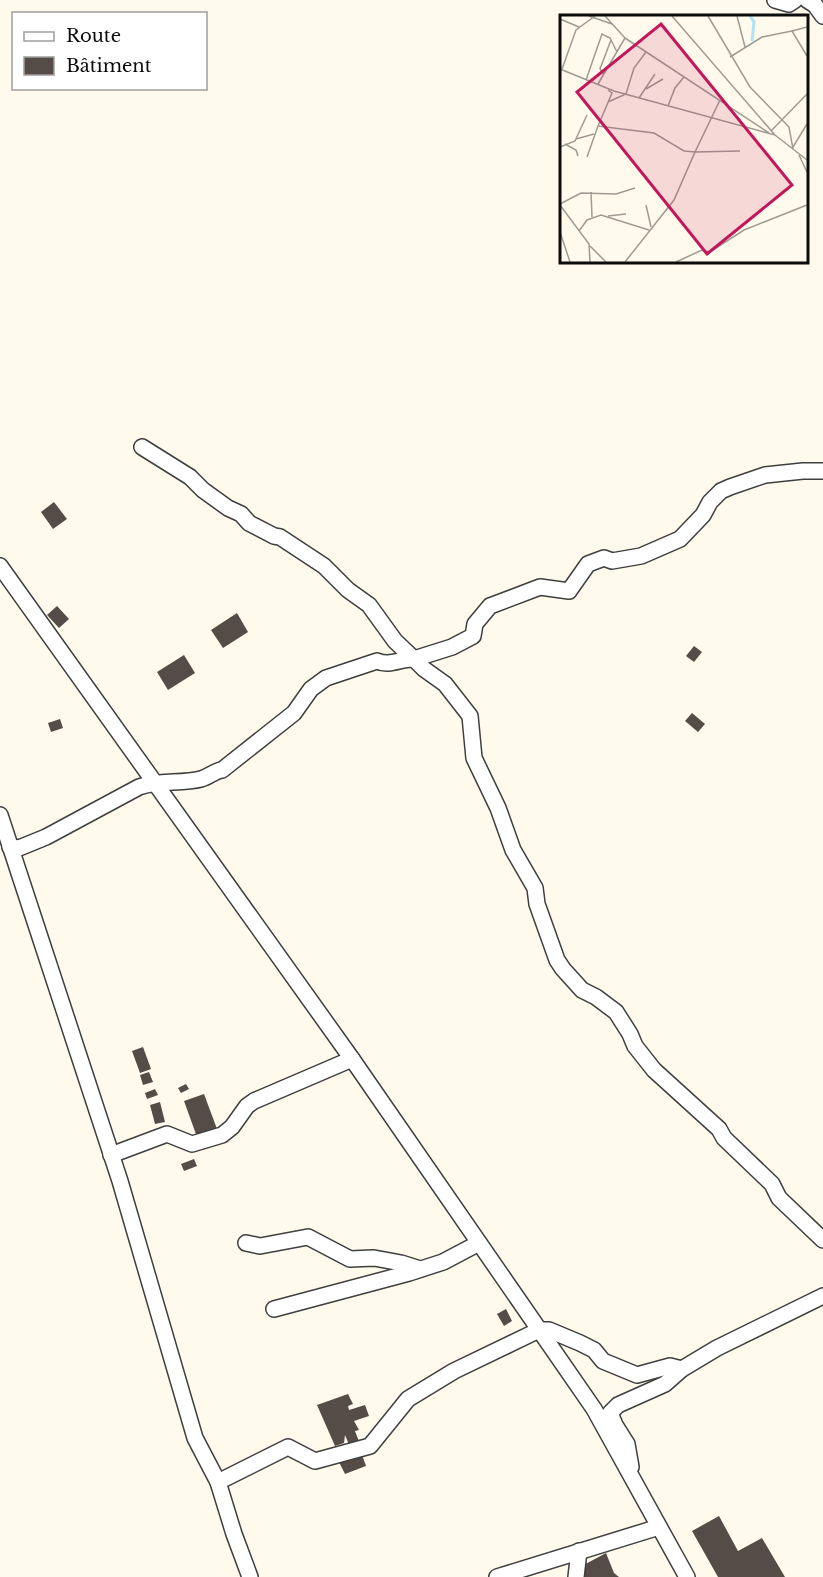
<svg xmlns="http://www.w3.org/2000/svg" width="823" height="1577" font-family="'Libre Baskerville',serif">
<rect width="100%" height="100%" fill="#fffaeb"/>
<g fill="#554c48">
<path d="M 54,502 L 67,519 L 53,529 L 41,512 Z"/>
<path d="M 57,606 L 69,619 L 59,628 L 47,615 Z"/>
<path d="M 237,613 L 248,632 L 223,648 L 211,630 Z"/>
<path d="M 694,646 L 702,652 L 694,662 L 686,656 Z"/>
<path d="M 184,655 L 195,673 L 168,690 L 157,672 Z"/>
<path d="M 692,713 L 705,724 L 698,732 L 685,721 Z"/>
<path d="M 60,719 L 63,728 L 51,732 L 48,723 Z"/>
<path d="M 143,1047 L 151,1069 L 140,1073 L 132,1051 Z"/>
<path d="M 149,1072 L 153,1082 L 143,1085 L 140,1075 Z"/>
<path d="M 186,1084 L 189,1089 L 181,1093 L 178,1088 Z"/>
<path d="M 155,1089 L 158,1095 L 147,1099 L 145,1093 Z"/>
<path d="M 204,1094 L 217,1129 L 197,1137 L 184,1101 Z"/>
<path d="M 160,1102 L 165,1122 L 155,1124 L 150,1105 Z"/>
<path d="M 194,1159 L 197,1166 L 184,1171 L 181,1164 Z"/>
<path d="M 506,1309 L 512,1321 L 504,1326 L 497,1314 Z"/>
<path d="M 348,1394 L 353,1404 L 348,1406 L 349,1410 L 365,1405 L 369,1416 L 354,1421 L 359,1430 L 355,1431 L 360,1444 L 350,1447 L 345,1435 L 344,1443 L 335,1446 L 317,1405 Z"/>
<path d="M 361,1452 L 366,1466 L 345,1474 L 339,1462 Z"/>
<path d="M 719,1516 L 738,1551 L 762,1538 L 785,1577 L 718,1577 L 692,1531 Z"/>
<path d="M 606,1553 L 614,1573 L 619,1577 L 585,1577 L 580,1567 Z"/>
</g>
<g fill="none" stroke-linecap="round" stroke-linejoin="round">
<defs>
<g id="street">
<path d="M 775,0 L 789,4 L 795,0"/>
<path d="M 807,0 L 815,5 L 823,16"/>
<path d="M 142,447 L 190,477 L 203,490 L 228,508 L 241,514 L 249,523 L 274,536 L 280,537 L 324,566 L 348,590 L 369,605 L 395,641 L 414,659 L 452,647 L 473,636 L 475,624 L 490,606 L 540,587 L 569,591 L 588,564 L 604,558 L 612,561 L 641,556 L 680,539 L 703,515 L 710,502 L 721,491 L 730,487 L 765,475 L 803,471 L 823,471"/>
<path d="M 0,566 L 352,1059 L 594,1409 L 687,1577"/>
<path d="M 0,815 L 120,1181 L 195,1438 L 218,1482 L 234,1534 L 250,1577"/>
<path d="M 10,847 L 19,848 L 46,837 L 139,787 C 159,780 181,784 201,779 C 209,777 214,771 222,770 L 294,713 L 311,689 L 326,678 L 377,661 C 390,667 401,658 414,659 L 424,669 L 445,684 L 470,716 L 474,758 L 498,808 L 513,850 L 535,888 L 537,904 L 557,960 L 563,969 L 582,990 L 596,997 L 616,1012 L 630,1034 L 635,1046 L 654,1070 L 719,1129 L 724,1138 L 772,1184 L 779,1198 L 823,1240"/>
<path d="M 111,1155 L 167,1134 L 192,1144 L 222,1135 L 232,1127 L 247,1106 L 254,1101 L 352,1059"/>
<path d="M 246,1243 L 260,1246 L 308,1237 L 350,1259 L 374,1258 L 401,1263 L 420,1269"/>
<path d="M 274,1309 L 409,1273 L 443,1262 L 479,1243"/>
<path d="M 631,1467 L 627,1444 L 615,1425 L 610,1413 L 618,1405 L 665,1384 L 682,1369 L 717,1348 L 823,1296"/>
<path d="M 218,1482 L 288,1447 L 315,1461 L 370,1446 L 408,1399 L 454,1371 L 539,1330 L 549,1330 L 580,1343 L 594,1350 L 603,1361 L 637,1375 L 670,1366 L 682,1369"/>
<path d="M 497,1577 L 659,1527"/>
<path d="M 576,1577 L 579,1551"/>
</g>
</defs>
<use href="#street" stroke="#3f3f3f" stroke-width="18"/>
<use href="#street" stroke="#fff" stroke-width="15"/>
</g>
<g transform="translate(560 15)">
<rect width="248" height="248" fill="#fffaeb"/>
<path fill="none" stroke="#aee2f8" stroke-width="3" d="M 190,1 L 194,7 L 192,26"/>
<path fill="none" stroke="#9e9b92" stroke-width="1.5" d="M 29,1 L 52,9M 112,1 L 215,120 L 247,145M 148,1 L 190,72 L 229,112 L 233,134M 177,1 L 185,32M 0,4 L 19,12M 247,12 L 232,16 L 247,41M 65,23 L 209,118M 170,42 L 202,22 L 232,16M 0,54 L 54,76 L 215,120M 2,54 L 16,15 L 35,1M 44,60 L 40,54 L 51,25M 26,65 L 42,19 L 50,23 L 57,37M 38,69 L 65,23 L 45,1M 86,74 L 103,64M 79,83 L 95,59M 48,87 L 66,79 L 74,53 L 86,37M 108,91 L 115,73 L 124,62M 38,111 L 52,78 L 48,75M 211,116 L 247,79M 16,124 L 34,119M 5,129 L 16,135 L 18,141M 0,132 L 15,126 L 27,100M 233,132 L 247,109M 239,140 L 247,157M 27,142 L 38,111 L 94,118 L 124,136 L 135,137 L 160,85M 31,177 L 32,202M 0,189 L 21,178 L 56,179 L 75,173M 0,190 L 29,229 L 30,247M 86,190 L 91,212M 48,201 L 66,199M 19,216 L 27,205 L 41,200 L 89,215M 0,217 L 10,247M 30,231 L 46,247M 65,247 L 114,185 L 135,137 L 180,136M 116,247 L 142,235 L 150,237 L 184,215 L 247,190"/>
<path fill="#c2185b" fill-opacity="0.15" stroke="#c2185b" stroke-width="3" d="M 101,9 L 232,170 L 147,239 L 17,77 Z"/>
<rect width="248" height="248" fill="none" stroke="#0c0c0c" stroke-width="3"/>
</g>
<rect x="12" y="12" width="195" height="78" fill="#ffffff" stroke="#9e9e9e" stroke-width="1.5"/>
<rect x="24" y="32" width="30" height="9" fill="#ffffff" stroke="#9e9e9e" stroke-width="1.5"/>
<text x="66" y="42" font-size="18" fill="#0c0c0c">Route</text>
<rect x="24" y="57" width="30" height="18" fill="#554c48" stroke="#9e9e9e" stroke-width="1.5"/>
<text x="66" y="72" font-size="18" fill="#0c0c0c">Bâtiment</text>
</svg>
